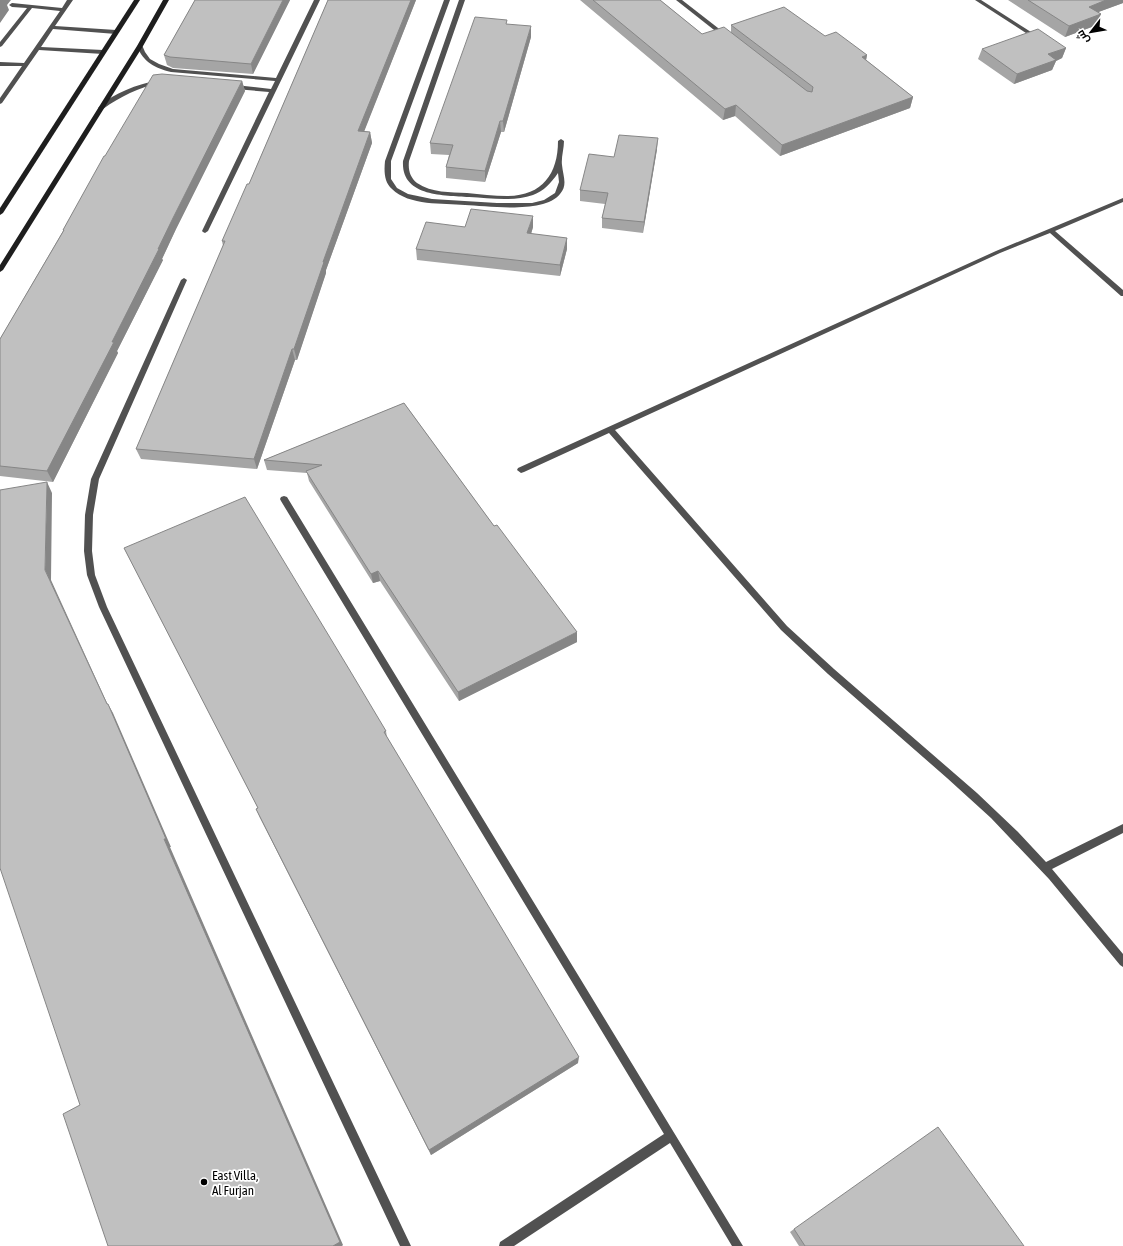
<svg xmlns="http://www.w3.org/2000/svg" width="1123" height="1246" font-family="'Asap Condensed',Cairo,sans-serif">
<rect width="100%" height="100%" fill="#fff"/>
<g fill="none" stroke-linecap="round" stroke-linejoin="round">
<g fill="#515151" fill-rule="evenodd">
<path d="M 67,0 L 73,0 L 55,26 L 116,30 L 119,32 L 116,34 L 53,29 L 41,47 L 103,50 L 106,52 L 103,54 L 39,50 L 2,103 L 0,104 L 0,98 L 22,66 L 0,66 L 0,62 L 24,63 L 60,11 L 32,8 L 2,46 L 0,47 L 0,42 L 27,8 L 12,7 L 9,5 L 12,3 L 62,8 Z"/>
<path d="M 314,0 L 320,0 L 208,231 L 205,233 L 203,232 L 202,231 L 269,92 L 235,89 L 232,87 L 235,85 L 271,89 L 275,81 L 171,72 C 155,68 143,62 137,46 L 142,45 L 145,52 L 150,59 L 159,64 L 173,69 L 276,78 Z"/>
<path d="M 444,0 L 450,0 L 391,161 L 391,179 L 397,188 L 408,194 L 432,199 L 497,203 L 532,203 L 544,200 L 555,193 L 559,182 L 558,173 C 551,183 544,191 533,195 C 512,202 490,198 469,197 C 444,195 401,197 403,161 L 459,0 L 465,0 L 409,161 C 408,170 410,177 417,183 C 432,193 450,192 467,193 C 480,194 494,196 507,196 C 542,196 558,174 558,141 L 561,139 L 564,141 C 564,149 561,158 562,165 C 563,176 568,185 560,194 C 544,214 488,206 465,205 C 443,203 409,206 392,189 C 384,182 384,171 385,161 Z"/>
<path d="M 676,0 L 682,0 L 727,35 L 727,37 L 723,37 Z"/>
<path d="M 975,0 L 981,0 L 1031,32 L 1026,33 Z"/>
<path d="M 158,80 L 161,82 L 160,83 C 138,88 121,96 103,109 L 98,108 C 114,92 137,85 158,80 Z"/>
<path d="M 1123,198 L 1123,202 L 1055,231 L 1123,290 L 1123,296 L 1121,296 L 1050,233 L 1000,253 L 615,430 L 787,626 L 834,669 L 977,793 L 1018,832 L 1046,862 L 1123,824 L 1123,833 L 1052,869 L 1123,954 L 1123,967 L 1120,965 L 1049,879 L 991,818 L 947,778 L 828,674 L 781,630 L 609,433 L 524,472 L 521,473 L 517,470 L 518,468 L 996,251 Z"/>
<path d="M 184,278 L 187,280 L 99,479 L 93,515 L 92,551 L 95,575 L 107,607 L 411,1246 L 400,1246 L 99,607 L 87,575 L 84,551 L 85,515 L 91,479 L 181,280 Z"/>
<path d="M 284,496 L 287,497 L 743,1246 L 732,1246 L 670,1143 L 514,1246 L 499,1246 L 500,1242 L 664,1134 L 281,501 L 280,499 L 281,497 Z"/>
</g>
<g fill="#1e1e1e" fill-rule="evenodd">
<path d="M 134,0 L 140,0 L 3,213 L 0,215 L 0,208 Z"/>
<path d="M 163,0 L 169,0 L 143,46 L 3,270 L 0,272 L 0,265 L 137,46 Z"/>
</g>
</g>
<g fill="#a5a5a5">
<path d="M 195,0 L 290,0 L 253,74 L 173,68 L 167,65 L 164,55 Z"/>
<path d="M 328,0 L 416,0 L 364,131 L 370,132 L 372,143 L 326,270 L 326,273 L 297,360 L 295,360 L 257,469 L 141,459 L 136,449 L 223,246 L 222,241 L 249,184 Z"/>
<path d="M 580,0 L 660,0 L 702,34 L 731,32 L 731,25 L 825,36 L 867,55 L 866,60 L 913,97 L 910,108 L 780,156 L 735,116 L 723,120 Z"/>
<path d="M 1008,0 L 1123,0 L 1123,3 L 1098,12 L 1101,14 L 1097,25 L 1065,37 Z"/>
<path d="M 507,24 L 531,37 L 504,132 L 501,132 L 485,182 L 446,178 L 446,167 L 449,155 L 431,154 L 430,143 Z"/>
<path d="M 1066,48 L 1062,58 L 1056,61 L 1052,70 L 1014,84 L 978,59 L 982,49 Z"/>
<path d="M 242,81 L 245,91 L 176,229 L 162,259 L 163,260 L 117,351 L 118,353 L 53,482 L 0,476 L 0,339 L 63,231 L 63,230 L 105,156 Z"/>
<path d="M 657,149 L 643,233 L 602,228 L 602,218 L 605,204 L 580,201 L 580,190 L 614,157 Z"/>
<path d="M 465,227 L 533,227 L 531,234 L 567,238 L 567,249 L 560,276 L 417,260 L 416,249 Z"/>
<path d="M 404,403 L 494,526 L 577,632 L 577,642 L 459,701 L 380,581 L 373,583 L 309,481 L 307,473 L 267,470 L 264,460 Z"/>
<path d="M 124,548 L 386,731 L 387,737 L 578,1063 L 431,1155 L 260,818 L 256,809 L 258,808 Z"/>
<path d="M 794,1229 L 1024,1246 L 799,1246 L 790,1232 Z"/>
</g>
<g fill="#868686">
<path d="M 0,0 L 11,0 L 7,5 L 9,10 L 0,23 Z"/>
<path d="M 283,0 L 290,0 L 253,74 L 251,64 Z"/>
<path d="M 411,0 L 416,0 L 360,142 L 358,131 Z"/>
<path d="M 1106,0 L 1123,0 L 1123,3 L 1085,17 L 1089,7 Z"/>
<path d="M 1101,14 L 1097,25 L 1065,37 L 1069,26 Z"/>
<path d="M 531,26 L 531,37 L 504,132 L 503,121 Z"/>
<path d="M 1066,48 L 1062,58 L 1056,61 L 1052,70 L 1014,84 L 1017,74 L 1048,54 Z"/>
<path d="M 867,55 L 865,66 L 862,57 Z"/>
<path d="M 242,81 L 245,91 L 176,229 L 162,259 L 163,260 L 117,351 L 118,353 L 53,482 L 47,471 L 112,342 L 173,218 Z"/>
<path d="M 913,97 L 910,108 L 780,156 L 782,145 Z"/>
<path d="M 736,105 L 735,116 L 723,120 L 725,109 Z"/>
<path d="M 500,121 L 501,132 L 485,182 L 485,171 Z"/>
<path d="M 370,132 L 372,143 L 326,270 L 326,273 L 297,360 L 294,349 L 323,262 Z"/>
<path d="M 658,138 L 657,149 L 643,233 L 644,222 Z"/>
<path d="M 533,216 L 533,227 L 528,244 L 527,233 Z"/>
<path d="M 567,238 L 567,249 L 560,276 L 560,265 Z"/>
<path d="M 292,349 L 295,360 L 257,469 L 254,459 Z"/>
<path d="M 47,482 L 52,493 L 51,580 L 112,714 L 107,704 L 45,570 Z"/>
<path d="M 378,571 L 380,581 L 373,583 L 371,574 Z"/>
<path d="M 577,632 L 577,642 L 459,701 L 458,692 Z"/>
<path d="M 108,704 L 113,713 L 171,847 L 170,847 L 343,1245 L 342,1246 L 333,1246 Z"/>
<path d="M 579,1057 L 578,1063 L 431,1155 L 429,1150 Z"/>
</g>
<g fill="#c0c0c0" stroke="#868686">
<path d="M 195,0 L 283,0 L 251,64 L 170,57 L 164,55 Z"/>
<path d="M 328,0 L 411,0 L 358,131 L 370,132 L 323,262 L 324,262 L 294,349 L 292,349 L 254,459 L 136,449 L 225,241 L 222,241 L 247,184 L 249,184 Z"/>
<path d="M 593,0 L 660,0 L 702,34 L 724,27 L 807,91 L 812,92 L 813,87 L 731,25 L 784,7 L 825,36 L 836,32 L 867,55 L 862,57 L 913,97 L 782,145 L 736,105 L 725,109 Z"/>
<path d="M 1028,0 L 1106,0 L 1089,7 L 1101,14 L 1069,26 Z"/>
<path d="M 475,17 L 507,20 L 506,24 L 531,26 L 503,121 L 500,121 L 485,171 L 446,167 L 453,145 L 430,143 Z"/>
<path d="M 1038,29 L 1066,48 L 1048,54 L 1056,60 L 1017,74 L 982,49 Z"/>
<path d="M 162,74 L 242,81 L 173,218 L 158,249 L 159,249 L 112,342 L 114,342 L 47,471 L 0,466 L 0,339 L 64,230 L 63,230 L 104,156 L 105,156 L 153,75 Z"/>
<path d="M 619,135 L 658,138 L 644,222 L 602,218 L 608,193 L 580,190 L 589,154 L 614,157 Z"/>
<path d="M 471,209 L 533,216 L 527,233 L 567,238 L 560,265 L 416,249 L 426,222 L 465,227 Z"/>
<path d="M 404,403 L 494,526 L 497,525 L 577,632 L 458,692 L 378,571 L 371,574 L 306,471 L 322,465 L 264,460 Z"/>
<path d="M 47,482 L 45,570 L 107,704 L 108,704 L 166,839 L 164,839 L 340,1242 L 333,1246 L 108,1246 L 63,1114 L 80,1105 L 0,868 L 0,490 Z"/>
<path d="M 245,497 L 349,669 L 386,731 L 384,732 L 579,1057 L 429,1150 L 256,809 L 258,808 L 124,548 Z"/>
<path d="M 938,1127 L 1024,1246 L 805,1246 L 794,1229 Z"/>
</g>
<circle fill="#000" stroke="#fff" stroke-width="1.5" cx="204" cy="1182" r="4"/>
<g text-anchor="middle" stroke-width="3.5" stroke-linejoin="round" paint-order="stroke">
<g font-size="13" fill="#000" stroke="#fff" text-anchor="start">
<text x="212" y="1180">East Villa,<tspan x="212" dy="15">Al Furjan</tspan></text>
</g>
</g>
<g transform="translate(1091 32) rotate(239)" stroke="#ffffff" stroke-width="3" paint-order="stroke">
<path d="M0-3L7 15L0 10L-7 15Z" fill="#000000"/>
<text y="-6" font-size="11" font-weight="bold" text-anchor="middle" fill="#000000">ش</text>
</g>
</svg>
